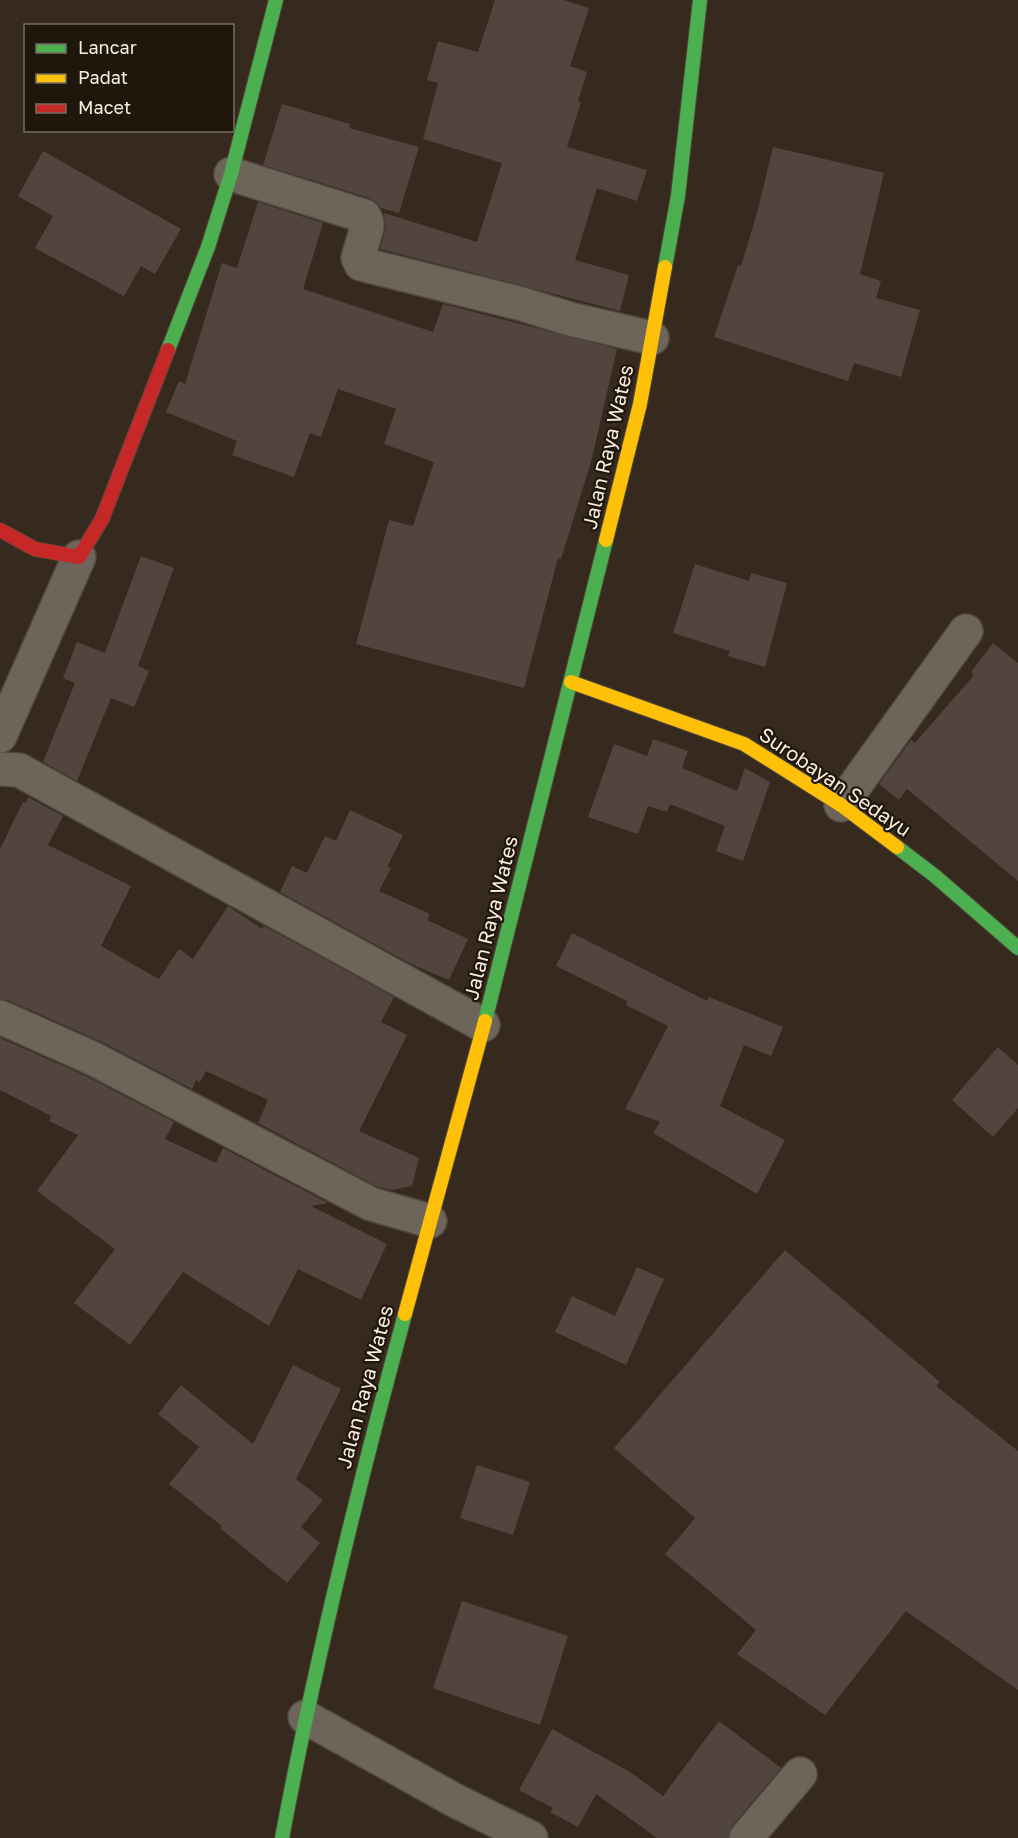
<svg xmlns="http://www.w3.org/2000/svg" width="1018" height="1838" font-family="'Golos Text',sans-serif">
<rect width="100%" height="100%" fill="#362a1e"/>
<g fill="#52453f">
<path d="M 495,0 L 563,0 L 589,8 L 570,66 L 587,72 L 578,101 L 581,102 L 567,147 L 647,170 L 637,201 L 597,188 L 575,260 L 629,275 L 620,311 L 380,249 L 386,227 L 384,213 L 477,242 L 502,163 L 423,139 L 438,83 L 427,80 L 438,41 L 478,52 Z"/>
<path d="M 282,104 L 350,124 L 349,128 L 419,147 L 399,213 L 381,208 L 376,202 L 370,198 L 263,165 Z"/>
<path d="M 773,147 L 884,173 L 860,274 L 881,281 L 876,298 L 920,310 L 901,377 L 854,363 L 848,381 L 714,337 L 738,265 L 741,266 L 757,213 Z"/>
<path d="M 43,151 L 181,229 L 155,274 L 141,266 L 124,296 L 35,248 L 53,216 L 18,196 Z"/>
<path d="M 258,202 L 323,223 L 303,289 L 433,332 L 443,304 L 617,349 L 591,462 L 561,559 L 558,558 L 524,688 L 356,644 L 389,520 L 413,526 L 434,462 L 384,444 L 396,409 L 338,389 L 321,437 L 310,433 L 294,477 L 232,455 L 237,441 L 166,412 L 179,381 L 185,384 L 222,263 L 237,268 Z"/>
<path d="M 141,556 L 174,568 L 138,666 L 149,671 L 134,707 L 111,698 L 77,781 L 43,762 L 75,683 L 63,678 L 77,642 L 105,653 Z"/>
<path d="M 695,564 L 749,581 L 751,573 L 787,583 L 765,667 L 728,656 L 730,651 L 673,633 Z"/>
<path d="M 993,643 L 1018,663 L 1018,881 L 907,789 L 899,800 L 879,784 L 911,740 L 915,743 L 974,675 L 971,672 Z"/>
<path d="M 653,739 L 688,751 L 682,768 L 737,791 L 745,768 L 770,782 L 743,861 L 716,851 L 725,826 L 670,804 L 667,812 L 648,806 L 638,834 L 588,817 L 614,744 L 647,756 Z"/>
<path d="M 28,797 L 63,816 L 48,845 L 131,886 L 101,946 L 159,979 L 179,949 L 193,959 L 228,906 L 262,929 L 264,926 L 394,997 L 381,1022 L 407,1035 L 359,1131 L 419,1158 L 412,1186 L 392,1190 L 378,1187 L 258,1123 L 268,1100 L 206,1071 L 200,1082 L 196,1080 L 192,1089 L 102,1042 L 8,1000 L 0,999 L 0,849 L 23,802 L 26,803 Z"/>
<path d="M 350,810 L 403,835 L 387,867 L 391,868 L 379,891 L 430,914 L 427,920 L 468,939 L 449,980 L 411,964 L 280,892 L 292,866 L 307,873 L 325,836 L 336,841 Z"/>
<path d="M 572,933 L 707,1001 L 709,997 L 783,1027 L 771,1056 L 744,1045 L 720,1106 L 785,1140 L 757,1194 L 653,1133 L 660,1122 L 625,1109 L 668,1026 L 626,1005 L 627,1001 L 556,966 Z"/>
<path d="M 0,1038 L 86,1076 L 174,1122 L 165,1139 L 216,1163 L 223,1148 L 328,1203 L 311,1206 L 387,1244 L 361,1300 L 298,1269 L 269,1326 L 183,1272 L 130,1345 L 74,1303 L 115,1249 L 37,1191 L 78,1135 L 49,1121 L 51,1116 L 0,1090 Z"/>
<path d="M 998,1047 L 1018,1065 L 1018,1108 L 993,1137 L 952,1100 Z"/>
<path d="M 785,1250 L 940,1382 L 936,1386 L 1018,1451 L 1018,1690 L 906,1611 L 825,1715 L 737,1654 L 756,1630 L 665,1554 L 695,1518 L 614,1448 Z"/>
<path d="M 637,1267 L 664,1279 L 626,1365 L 555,1332 L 572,1296 L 615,1316 Z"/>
<path d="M 293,1365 L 341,1389 L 296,1479 L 323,1500 L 301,1527 L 320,1543 L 287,1583 L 220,1528 L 222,1526 L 169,1484 L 199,1447 L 158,1414 L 181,1385 L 253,1444 Z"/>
<path d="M 477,1465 L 530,1482 L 513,1535 L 460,1518 Z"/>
<path d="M 462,1601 L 568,1636 L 540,1725 L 433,1688 Z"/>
<path d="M 719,1721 L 781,1768 L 732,1826 L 728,1838 L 657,1838 L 596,1794 L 578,1827 L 550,1812 L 553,1808 L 519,1790 L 552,1729 L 630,1772 L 663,1796 Z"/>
</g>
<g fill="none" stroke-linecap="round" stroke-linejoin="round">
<defs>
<g id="street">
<path d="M 231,174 L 364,216 L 367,222 L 367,227 L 358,258 L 361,264 L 522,304 L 570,319 L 652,338"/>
<path d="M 0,736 L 79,557"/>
<path d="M 0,769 L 19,770 L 483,1025"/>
<path d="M 841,805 L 966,631"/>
<path d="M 0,1017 L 94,1059 L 371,1204 L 430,1221"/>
<path d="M 305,1717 L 456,1801 L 531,1838"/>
<path d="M 746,1838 L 800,1774"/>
</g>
<g id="fast">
<path d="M 665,267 L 678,196 L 700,0"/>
<path d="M 168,350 L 208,247 L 231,174 L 276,0"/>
<path d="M 897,847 L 935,876 L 1018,948"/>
<path d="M 485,1021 L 606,540"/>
<path d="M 282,1838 C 315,1662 358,1487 405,1314"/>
</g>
<g id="slow">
<path d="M 606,540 L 640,404 L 665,267"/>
<path d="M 571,682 L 744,744 L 841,805 L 897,847"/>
<path d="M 405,1314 L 485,1021"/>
</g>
<path id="jam" d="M 0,530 L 35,549 L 79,557 L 102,519 L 168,350"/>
</defs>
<use href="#street" stroke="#51473c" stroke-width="36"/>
<use href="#fast" stroke="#51473c" stroke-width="16"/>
<use href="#slow" stroke="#51473c" stroke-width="16"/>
<use href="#jam" stroke="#51473c" stroke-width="16"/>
<use href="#street" stroke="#6e655a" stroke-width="33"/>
<use href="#fast" stroke="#4caf50" stroke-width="14"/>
<use href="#slow" stroke="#ffc107" stroke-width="14"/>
<use href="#jam" stroke="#c62828" stroke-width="14"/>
</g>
<g text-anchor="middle" stroke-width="4.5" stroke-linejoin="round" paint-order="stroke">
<g font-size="20" fill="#faedde" stroke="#1f160c">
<text transform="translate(608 447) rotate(-77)" y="7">Jalan Raya Wates</text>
<text transform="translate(835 782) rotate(34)" y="7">Surobayan Sedayu</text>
<text transform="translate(491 918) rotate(-76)" y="7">Jalan Raya Wates</text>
<text transform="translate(365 1387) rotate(-75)" y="7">Jalan Raya Wates</text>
</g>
</g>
<rect x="24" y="24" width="210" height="108" fill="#1f160c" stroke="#776c60" stroke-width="1.5"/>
<rect x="36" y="44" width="30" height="9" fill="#4caf50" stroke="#776c60" stroke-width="1.5"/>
<text x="78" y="54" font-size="18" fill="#faedde">Lancar</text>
<rect x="36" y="74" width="30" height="9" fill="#ffc107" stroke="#776c60" stroke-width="1.5"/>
<text x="78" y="84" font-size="18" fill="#faedde">Padat</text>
<rect x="36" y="104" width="30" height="9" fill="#c62828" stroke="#776c60" stroke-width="1.5"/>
<text x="78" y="114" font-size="18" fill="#faedde">Macet</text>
</svg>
